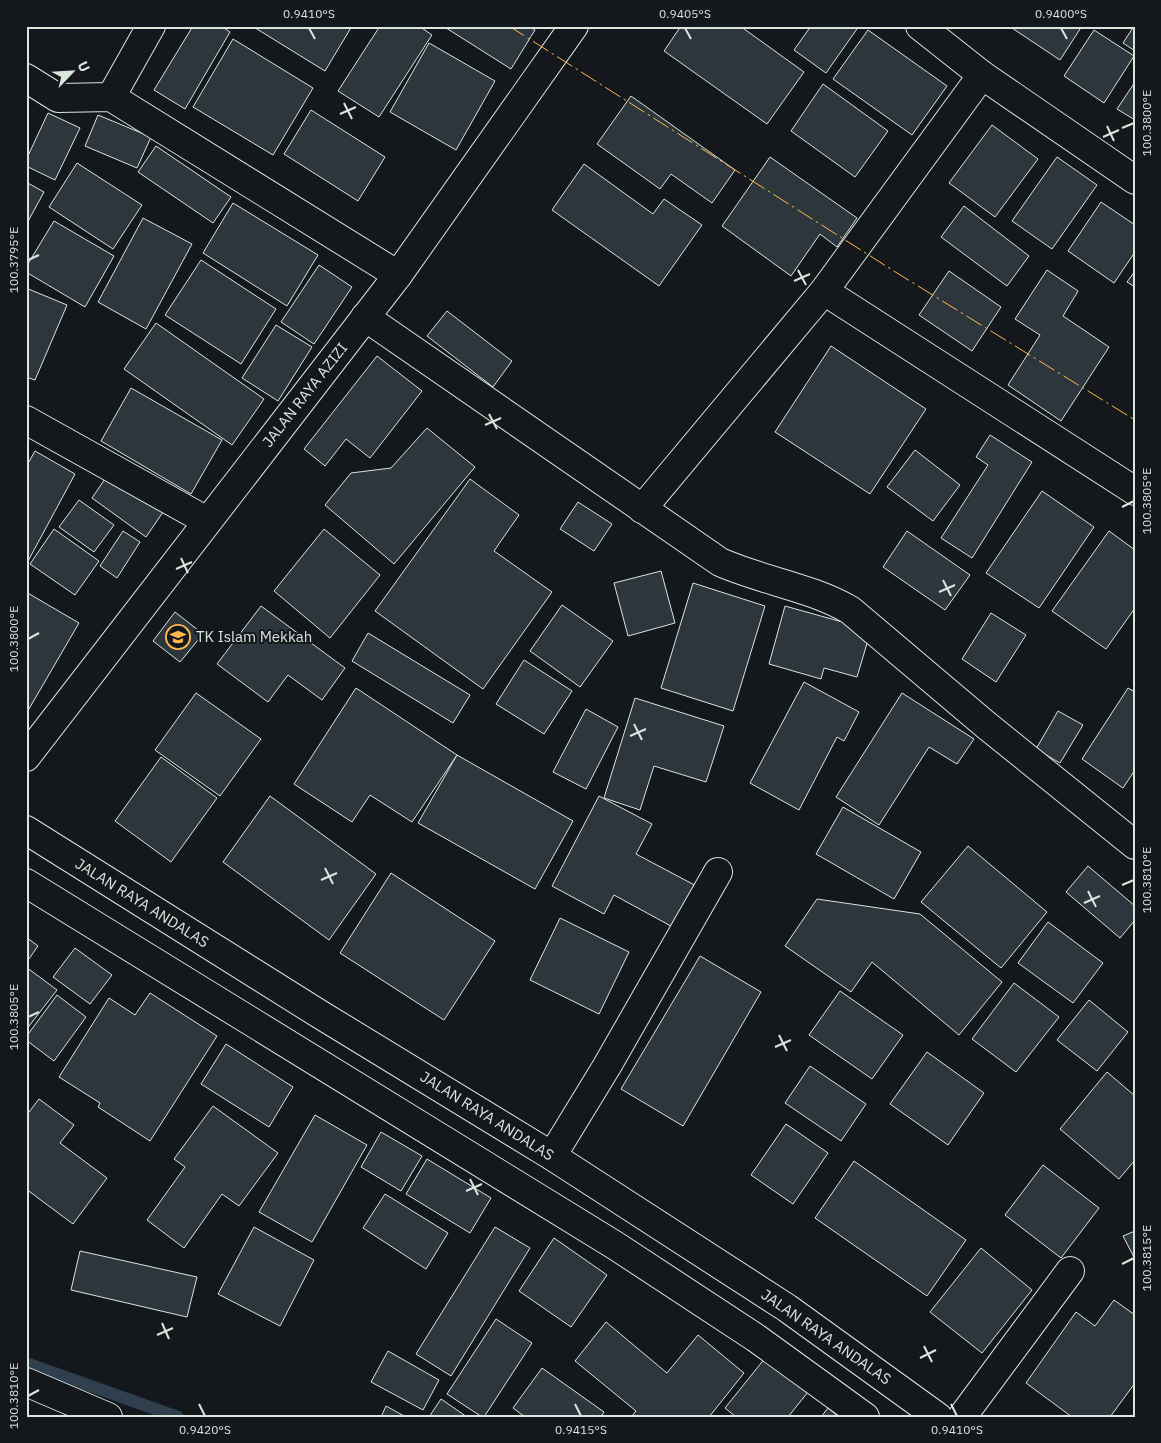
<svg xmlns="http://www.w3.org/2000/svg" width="1161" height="1443" font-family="'IBM Plex Sans',sans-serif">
<rect width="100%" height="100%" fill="#14181c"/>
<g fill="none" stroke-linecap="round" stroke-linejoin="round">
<path stroke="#2f3f4d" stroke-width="12" d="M 26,1363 L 178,1417"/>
</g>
<g fill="#2c363c" stroke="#d8e6dc">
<path d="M 193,26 L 221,26 L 230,32 L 185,109 L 154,90 Z"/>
<path d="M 252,26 L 352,26 L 325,71 Z"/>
<path d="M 380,26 L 419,26 L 432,35 L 379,117 L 338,91 Z"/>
<path d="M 443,26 L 528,26 L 535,30 L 511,69 Z"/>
<path d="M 681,26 L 740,26 L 804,72 L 767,124 L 664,51 Z"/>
<path d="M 811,26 L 859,26 L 826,73 L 794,50 Z"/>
<path d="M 1009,26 L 1082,26 L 1060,60 Z"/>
<path d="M 1134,26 L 1135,26 L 1135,51 L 1123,43 Z"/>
<path d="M 868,30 L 947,86 L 912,135 L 833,79 Z"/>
<path d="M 1094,30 L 1134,56 L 1104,103 L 1064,76 Z"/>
<path d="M 233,39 L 313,88 L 273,155 L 193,107 Z"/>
<path d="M 429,43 L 495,81 L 456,150 L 390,112 Z"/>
<path d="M 1135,82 L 1135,120 L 1117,109 Z"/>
<path d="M 823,84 L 888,131 L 855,177 L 791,131 Z"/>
<path d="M 631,96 L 735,170 L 712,203 L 671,174 L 660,189 L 597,144 Z"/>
<path d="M 311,110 L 385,157 L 358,201 L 284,154 Z"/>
<path d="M 48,113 L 80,128 L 55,180 L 26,166 L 26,160 Z"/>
<path d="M 98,115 L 151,137 L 137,168 L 85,146 Z"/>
<path d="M 992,125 L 1038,159 L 995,217 L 949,183 Z"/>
<path d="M 156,146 L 231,197 L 213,223 L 138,172 Z"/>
<path d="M 770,157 L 857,218 L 837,247 L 820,234 L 791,276 L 722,226 Z"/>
<path d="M 1057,157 L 1097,185 L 1052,249 L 1012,221 Z"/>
<path d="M 77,163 L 142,205 L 113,249 L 49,207 Z"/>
<path d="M 584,164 L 653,214 L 664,199 L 702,225 L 659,286 L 552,210 Z"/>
<path d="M 26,182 L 44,192 L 26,225 Z"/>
<path d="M 1101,202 L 1135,225 L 1135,252 L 1114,283 L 1068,251 Z"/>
<path d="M 233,203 L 318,255 L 287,306 L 203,253 Z"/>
<path d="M 964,206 L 1029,256 L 1007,286 L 941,237 Z"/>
<path d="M 143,218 L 192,244 L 146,329 L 98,302 Z"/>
<path d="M 54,221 L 114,256 L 85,307 L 26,272 L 26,267 Z"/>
<path d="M 201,260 L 276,309 L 241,364 L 165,315 Z"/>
<path d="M 319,265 L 352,287 L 314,344 L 281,322 Z"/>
<path d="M 1047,270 L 1078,291 L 1063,316 L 1109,347 L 1061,421 L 1008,385 L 1040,335 L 1015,319 Z"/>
<path d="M 949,271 L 1001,307 L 972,351 L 919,315 Z"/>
<path d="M 1135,271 L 1135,287 L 1127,282 Z"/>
<path d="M 26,288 L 67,305 L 35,380 L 26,377 Z"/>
<path d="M 447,311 L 512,361 L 493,387 L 427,336 Z"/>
<path d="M 156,323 L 264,399 L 232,445 L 124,369 Z"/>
<path d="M 276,325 L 312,347 L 278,401 L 242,378 Z"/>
<path d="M 831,346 L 926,409 L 870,494 L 775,432 Z"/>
<path d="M 377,356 L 422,391 L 370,458 L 346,439 L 325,466 L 304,449 Z"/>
<path d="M 131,388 L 222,440 L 191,494 L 101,441 Z"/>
<path d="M 427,428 L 475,467 L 394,564 L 325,505 L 351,473 L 391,468 Z"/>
<path d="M 990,435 L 1032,462 L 972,558 L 941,538 L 988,465 L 976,457 Z"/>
<path d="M 915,450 L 960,485 L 933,521 L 887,487 Z"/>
<path d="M 35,451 L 75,474 L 27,563 L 26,467 Z"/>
<path d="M 109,473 L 163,512 L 146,537 L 92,498 Z"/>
<path d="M 470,479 L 519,515 L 494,551 L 552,592 L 483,689 L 375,611 Z"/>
<path d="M 1042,491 L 1094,527 L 1039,608 L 986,573 Z"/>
<path d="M 79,500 L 114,525 L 94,552 L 59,527 Z"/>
<path d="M 578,502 L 612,524 L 594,551 L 560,529 Z"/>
<path d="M 54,529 L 99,561 L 75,595 L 30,564 Z"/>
<path d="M 324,529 L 380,575 L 330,638 L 274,591 Z"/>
<path d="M 123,531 L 140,542 L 117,578 L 100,566 Z"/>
<path d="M 907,531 L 970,575 L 945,610 L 883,567 Z"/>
<path d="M 1109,531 L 1135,550 L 1135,608 L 1106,649 L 1052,611 Z"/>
<path d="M 661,571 L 675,623 L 628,636 L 614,583 Z"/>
<path d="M 693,583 L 765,606 L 733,711 L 661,688 Z"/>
<path d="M 26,592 L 79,623 L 26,714 Z"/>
<path d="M 562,605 L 613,641 L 580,687 L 530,651 Z"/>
<path d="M 261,606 L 345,668 L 322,700 L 288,675 L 268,702 L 217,664 Z"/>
<path d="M 785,606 L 871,630 L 857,677 L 824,668 L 821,679 L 769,664 Z"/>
<path d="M 175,612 L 203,634 L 180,662 L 153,641 Z"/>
<path d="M 991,613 L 1026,635 L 996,682 L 962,659 Z"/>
<path d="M 368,633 L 470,695 L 453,723 L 352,661 Z"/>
<path d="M 524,660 L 572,691 L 544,734 L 496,704 Z"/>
<path d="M 804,682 L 859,712 L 844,741 L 837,737 L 799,810 L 750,783 Z"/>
<path d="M 356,688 L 457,755 L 412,822 L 370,795 L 352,822 L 294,784 Z"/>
<path d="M 1128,688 L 1135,692 L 1135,770 L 1123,788 L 1082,759 Z"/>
<path d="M 196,693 L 261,739 L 220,796 L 155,750 Z"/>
<path d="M 902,693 L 974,739 L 957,764 L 929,747 L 879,825 L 836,797 Z"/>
<path d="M 635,698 L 724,726 L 706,782 L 654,766 L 640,810 L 604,798 Z"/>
<path d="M 586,709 L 618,727 L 586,789 L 553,772 Z"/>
<path d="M 1058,711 L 1083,725 L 1060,763 L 1036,749 Z"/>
<path d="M 457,755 L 573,821 L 535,889 L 418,823 Z"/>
<path d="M 161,757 L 217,798 L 171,862 L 115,821 Z"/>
<path d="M 270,796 L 376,874 L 329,940 L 223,862 Z"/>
<path d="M 599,796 L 652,824 L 636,854 L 702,889 L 680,931 L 614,895 L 604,914 L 552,886 Z"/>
<path d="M 843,807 L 921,852 L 894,899 L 816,854 Z"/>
<path d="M 968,846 L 1047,912 L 1001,968 L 921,902 Z"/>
<path d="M 1088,866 L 1135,906 L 1135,920 L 1120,938 L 1066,892 Z"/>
<path d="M 391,873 L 495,941 L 444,1020 L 340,953 Z"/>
<path d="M 817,899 L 920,914 L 1002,982 L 959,1035 L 872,962 L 851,992 L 785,946 Z"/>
<path d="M 560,918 L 629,952 L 599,1014 L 530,980 Z"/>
<path d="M 1048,922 L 1103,963 L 1073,1003 L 1018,963 Z"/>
<path d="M 26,937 L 38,946 L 26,963 Z"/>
<path d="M 75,948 L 112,975 L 90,1004 L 53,977 Z"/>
<path d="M 700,956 L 761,992 L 683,1126 L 621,1089 Z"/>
<path d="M 26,967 L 57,990 L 26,1030 Z"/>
<path d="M 1014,983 L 1059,1017 L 1016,1072 L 972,1039 Z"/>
<path d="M 840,991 L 903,1035 L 872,1079 L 809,1035 Z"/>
<path d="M 150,993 L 217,1036 L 150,1141 L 98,1107 L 100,1103 L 59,1077 L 109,998 L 135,1015 Z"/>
<path d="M 57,995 L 86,1017 L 54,1061 L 26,1040 L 26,1037 Z"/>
<path d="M 1089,1000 L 1128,1032 L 1097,1071 L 1057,1040 Z"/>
<path d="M 226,1044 L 293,1087 L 269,1127 L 201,1084 Z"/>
<path d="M 927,1052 L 984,1093 L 948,1145 L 890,1104 Z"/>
<path d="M 810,1066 L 866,1104 L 841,1141 L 785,1103 Z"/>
<path d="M 1107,1072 L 1135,1096 L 1135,1160 L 1119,1179 L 1060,1129 Z"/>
<path d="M 39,1099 L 74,1125 L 60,1143 L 107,1178 L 73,1224 L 26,1189 L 26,1116 Z"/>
<path d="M 213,1106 L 278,1153 L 239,1206 L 222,1194 L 184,1248 L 147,1220 L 185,1167 L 174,1159 Z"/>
<path d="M 315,1115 L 367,1145 L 312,1242 L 259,1212 Z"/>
<path d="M 786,1124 L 828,1153 L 793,1204 L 751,1175 Z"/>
<path d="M 381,1132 L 422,1156 L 401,1191 L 361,1167 Z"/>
<path d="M 427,1159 L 491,1198 L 470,1233 L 406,1194 Z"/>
<path d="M 854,1161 L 966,1240 L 927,1296 L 815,1218 Z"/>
<path d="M 1043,1165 L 1099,1208 L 1061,1258 L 1005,1215 Z"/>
<path d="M 385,1194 L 448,1233 L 426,1269 L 363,1228 Z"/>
<path d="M 254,1227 L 314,1260 L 280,1326 L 218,1294 Z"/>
<path d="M 495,1227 L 530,1248 L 451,1376 L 416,1354 Z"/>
<path d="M 1135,1231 L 1135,1259 L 1123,1236 Z"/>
<path d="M 554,1238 L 607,1275 L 571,1327 L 519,1291 Z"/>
<path d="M 981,1248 L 1032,1290 L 982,1353 L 930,1312 Z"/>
<path d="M 80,1251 L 197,1277 L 187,1317 L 71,1290 Z"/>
<path d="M 1114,1300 L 1135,1315 L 1135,1383 L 1110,1417 L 1072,1417 L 1026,1383 L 1076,1312 L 1095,1326 Z"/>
<path d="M 496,1319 L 532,1343 L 484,1417 L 482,1417 L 447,1394 Z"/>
<path d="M 606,1322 L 667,1373 L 698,1335 L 744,1373 L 709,1417 L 631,1417 L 636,1411 L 575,1361 Z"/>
<path d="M 388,1351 L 439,1380 L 423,1410 L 371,1382 Z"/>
<path d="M 766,1357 L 808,1392 L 788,1417 L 736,1417 L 725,1408 Z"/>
<path d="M 542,1368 L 604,1412 L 601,1417 L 525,1417 L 513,1408 Z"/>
<path d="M 441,1399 L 467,1417 L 429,1417 Z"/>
<path d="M 386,1406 L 406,1417 L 381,1417 Z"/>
<path d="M 828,1408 L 839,1417 L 821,1417 Z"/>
</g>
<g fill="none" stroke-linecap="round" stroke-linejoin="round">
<defs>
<g id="street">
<path d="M 920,26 L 982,75 L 1135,180"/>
<path d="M 26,78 L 58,98 L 111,97 L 398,275"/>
<path d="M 111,97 L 151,26"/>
<path d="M 824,291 L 982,75"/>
<path d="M 365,317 L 720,562 C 763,581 810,587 850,610 L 986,725 L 1135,845"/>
<path d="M 26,420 L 207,521"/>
<path d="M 642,509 L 824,291 L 1135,491"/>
<path d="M 552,1156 L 607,1066 L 718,872"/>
<path d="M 26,1382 L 108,1417"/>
<path d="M 962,1417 L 1070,1271"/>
</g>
<path id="secondary" d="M 26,757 L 398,275 L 574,26"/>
<g id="primary">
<path d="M 26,830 L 321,1015 L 552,1156 L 787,1308 L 938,1417"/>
<path d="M 26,883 L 616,1246 L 756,1338 L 865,1417"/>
</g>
</defs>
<use href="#street" stroke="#d8e6dc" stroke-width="30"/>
<use href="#secondary" stroke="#d8e6dc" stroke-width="30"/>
<use href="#primary" stroke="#d8e6dc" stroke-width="30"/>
<use href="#street" stroke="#14181c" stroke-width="28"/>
<use href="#secondary" stroke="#14181c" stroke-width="28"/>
<use href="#primary" stroke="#14181c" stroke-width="28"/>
<path stroke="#ffb74d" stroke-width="1" stroke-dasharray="18 4 2.5 4" stroke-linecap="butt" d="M 509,26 L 897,273 L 1135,420"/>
</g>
<path fill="none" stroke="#d8e6dc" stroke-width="2" d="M 309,28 L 315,39M 685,28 L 691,39M 1061,28 L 1067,39M 344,103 L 352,119M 340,114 L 356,107M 1107,126 L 1114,141M 1122,128 L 1134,123M 1103,137 L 1119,130M 28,260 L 39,255M 798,270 L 806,285M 794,281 L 810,274M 489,414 L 497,429M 485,425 L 501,418M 1122,507 L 1134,501M 181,558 L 188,573M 176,569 L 192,562M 943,580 L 951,596M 939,592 L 955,585M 28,639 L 39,633M 634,724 L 642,740M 630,736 L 646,729M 325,868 L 333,884M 321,880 L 337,873M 1122,885 L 1134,880M 1088,891 L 1096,907M 1084,903 L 1100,896M 28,1017 L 39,1012M 779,1035 L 787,1051M 775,1047 L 791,1040M 470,1179 L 478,1195M 466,1191 L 482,1184M 1122,1264 L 1134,1258M 162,1323 L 169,1339M 157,1335 L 173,1328M 924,1346 L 932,1362M 920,1358 L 936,1350M 28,1396 L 39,1390M 199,1404 L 205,1416M 575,1404 L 581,1416M 951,1404 L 957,1416"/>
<defs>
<symbol id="school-ring" viewBox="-11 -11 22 22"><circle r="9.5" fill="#14181c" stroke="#ffb74d" stroke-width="1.5"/><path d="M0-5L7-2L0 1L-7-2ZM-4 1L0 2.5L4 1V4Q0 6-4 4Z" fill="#ffb74d"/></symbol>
</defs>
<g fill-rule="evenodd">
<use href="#school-ring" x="164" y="623" width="28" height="28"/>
</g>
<g text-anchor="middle" stroke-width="4" stroke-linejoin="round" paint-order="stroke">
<g font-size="15" fill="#d8e6dc" stroke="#14181c">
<text transform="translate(305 395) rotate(-52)" y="5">JALAN RAYA AZIZI</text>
<text transform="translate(142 903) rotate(32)" y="5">JALAN RAYA ANDALAS</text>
<text transform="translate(487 1116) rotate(32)" y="5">JALAN RAYA ANDALAS</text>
<text transform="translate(826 1337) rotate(35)" y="5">JALAN RAYA ANDALAS</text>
</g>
<g font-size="15" fill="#d8e6dc" stroke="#14181c" text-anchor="start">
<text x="196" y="642">TK Islam Mekkah</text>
</g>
</g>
<rect width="1161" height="1443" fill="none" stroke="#14181c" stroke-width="55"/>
<g transform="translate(72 72) rotate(65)" stroke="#14181c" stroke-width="4" paint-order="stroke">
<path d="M0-4L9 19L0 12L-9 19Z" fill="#d8e6dc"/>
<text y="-8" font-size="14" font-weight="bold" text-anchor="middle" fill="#d8e6dc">U</text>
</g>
<rect x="28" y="28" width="1106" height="1388" fill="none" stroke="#d8e6dc" stroke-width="2"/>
<g font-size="12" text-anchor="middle" fill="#d8e6dc">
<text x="309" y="18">0.9410°S</text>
<text x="685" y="18">0.9405°S</text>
<text x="1061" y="18">0.9400°S</text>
<text transform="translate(1147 123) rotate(-90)" y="4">100.3800°E</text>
<text transform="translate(14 260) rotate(-90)" y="4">100.3795°E</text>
<text transform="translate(1147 501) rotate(-90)" y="4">100.3805°E</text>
<text transform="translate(14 639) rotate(-90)" y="4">100.3800°E</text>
<text transform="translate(1147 880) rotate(-90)" y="4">100.3810°E</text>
<text transform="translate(14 1017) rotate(-90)" y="4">100.3805°E</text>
<text transform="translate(1147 1258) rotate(-90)" y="4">100.3815°E</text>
<text transform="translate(14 1396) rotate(-90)" y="4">100.3810°E</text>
<text x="205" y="1434">0.9420°S</text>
<text x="581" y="1434">0.9415°S</text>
<text x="957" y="1434">0.9410°S</text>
</g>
</svg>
